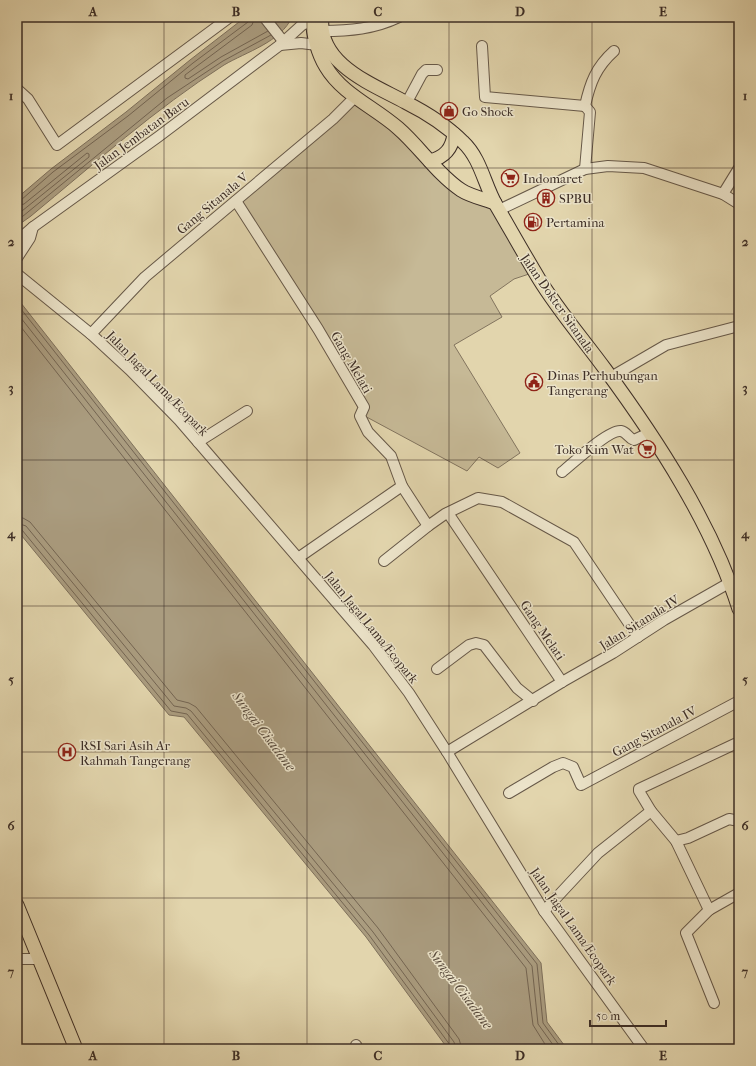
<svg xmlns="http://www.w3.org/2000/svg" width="756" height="1066" font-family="'IM FELL French Canon',serif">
<rect width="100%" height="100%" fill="#e2d5ad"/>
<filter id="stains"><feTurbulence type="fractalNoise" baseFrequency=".005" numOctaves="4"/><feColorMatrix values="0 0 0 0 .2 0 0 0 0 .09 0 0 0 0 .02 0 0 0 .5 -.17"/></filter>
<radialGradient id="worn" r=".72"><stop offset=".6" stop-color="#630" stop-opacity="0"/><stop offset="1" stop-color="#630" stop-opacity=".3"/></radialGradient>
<path fill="#c6b996" stroke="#82745e" d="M 355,97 L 444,175 L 495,203 L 535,272 L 514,279 L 490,296 L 502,317 L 454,345 L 520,453 L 498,468 L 479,457 L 467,471 L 361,414 L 330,350 L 238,206 Z"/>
<g fill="#aa9c7f" stroke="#7e705b">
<path d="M 250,17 L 292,17 C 281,42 246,52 224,65 C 155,109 94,164 31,216 L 17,226 L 17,198 L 51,169 L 126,112 L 190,60 L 239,22 Z"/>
<path d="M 17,298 L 541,963 L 547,1022 L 567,1049 L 448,1049 L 366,937 L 184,717 L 169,715 L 17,530 Z"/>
</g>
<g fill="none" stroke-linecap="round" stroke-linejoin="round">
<g stroke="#746552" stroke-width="1">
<path d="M 255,17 L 252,25 L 185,75 L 185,78 L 188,79 L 221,57 L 268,31"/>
<path d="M 17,201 L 21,200 L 53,172 L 128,116 L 193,63 L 248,22 L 250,17"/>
<path d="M 17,206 L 24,204 L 87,153 L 89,154 L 89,157 L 17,215"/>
<path d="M 17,221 L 167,98 L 223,61 L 271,35"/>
<path d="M 17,304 L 537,964 L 543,1023 L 562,1049"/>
<path d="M 17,313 L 532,966 L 538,1024 L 556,1049"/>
<path d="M 17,322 L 526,968 L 533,1025 L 548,1049"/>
<path d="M 17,517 L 23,518 L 30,522 L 177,700 L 189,703 L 196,707 L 378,928 L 459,1039 L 462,1049"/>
<path d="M 17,523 L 26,526 L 174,706 L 186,708 L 191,711 L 373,932 L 454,1042 L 456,1049"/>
<path d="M 17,528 L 22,530 L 171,711 L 187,714 L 369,935 L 450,1045 L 451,1049"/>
</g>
<defs>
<g id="minor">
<path d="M 264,17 L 283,41"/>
<path d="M 322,31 C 350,31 374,29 399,17"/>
<path d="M 280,45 L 301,43 L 317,45"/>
<path d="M 482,46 L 485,97 L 585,106"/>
<path d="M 17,89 L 28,99 L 57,145 L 230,17"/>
<path d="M 407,102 L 422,74 L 426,70 L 437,70"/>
<path d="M 585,106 C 590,83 596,67 614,51"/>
<path d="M 585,169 L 590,112 L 585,106"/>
<path d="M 723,194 L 739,168"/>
<path d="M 236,201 L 318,329 L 364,407 L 360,416 L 368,432 L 391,456 L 402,486 L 428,526 L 445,514 L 478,498 L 502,502 L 574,542 L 638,637"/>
<path d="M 499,210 L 585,169 L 608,166 L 644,168 L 723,194 L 739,204"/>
<path d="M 17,241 L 33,227 L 158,137 L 280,45 L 302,25 L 312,20"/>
<path d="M 17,258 L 30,238 L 33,227"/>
<path d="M 17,274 L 91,334 L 130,370 L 179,420 L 373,645 L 409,693 L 447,752 L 544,911 L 644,1049"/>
<path d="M 91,334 L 145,277 L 333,119 L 355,97"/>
<path d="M 611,377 L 666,345 L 739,326"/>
<path d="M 198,442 L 247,411"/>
<path d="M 562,472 C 572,464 609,429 621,431 C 627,432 628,438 634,440 L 649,433"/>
<path d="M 448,513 L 562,682"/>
<path d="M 298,558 L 402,486"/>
<path d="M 384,561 L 428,526"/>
<path d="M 437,669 L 469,645 L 476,643 L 484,645 L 517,688 L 533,701"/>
<path d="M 447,752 L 562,682 L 613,653 L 664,620 L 729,583"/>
<path d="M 509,793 L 553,767 L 563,763 L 573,767 L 581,785 L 739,701"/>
<path d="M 676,841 L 688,838 L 729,819 L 739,821"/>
<path d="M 709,910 L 676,841 L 651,811 L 639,791 L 639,789 L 739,742"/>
<path d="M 544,911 L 598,853 L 651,811"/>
<path d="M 17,959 L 40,959"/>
<path d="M 714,1003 L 686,933 L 709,910 L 739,893"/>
<path d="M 356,1045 L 358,1049"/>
</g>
<g id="major">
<path d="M 312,17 C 313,33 317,52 326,67 C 342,94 374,107 398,128 C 420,147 437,174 461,190 C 470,196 484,199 495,203"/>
<path d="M 322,17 C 317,64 372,84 405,102 C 425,112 447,126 463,142 C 481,159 484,184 496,205 C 510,229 524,254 539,279 C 558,310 583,339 605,369 C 658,441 712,524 739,609"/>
<path d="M 430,161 C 445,157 452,149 454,134"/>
<path d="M 17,905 L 76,1049"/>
</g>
</defs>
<use href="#minor" stroke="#665848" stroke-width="12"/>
<use href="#major" stroke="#3d2e26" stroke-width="15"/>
<use href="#minor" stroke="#ece4ca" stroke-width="10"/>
<use href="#major" stroke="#e2d5ad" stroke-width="13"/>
</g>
<path fill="none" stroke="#3d2e26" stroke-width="1" stroke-opacity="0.55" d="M 164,17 L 164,1049M 307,17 L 307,1049M 449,17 L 449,1049M 592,17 L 592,1049M 17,168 L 739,168M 17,314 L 739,314M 17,460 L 739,460M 17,606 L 739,606M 17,752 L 739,752M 17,898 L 739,898"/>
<defs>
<symbol id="shop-ring" viewBox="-11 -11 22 22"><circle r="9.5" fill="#ece4ca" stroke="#8f2418" stroke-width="1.5"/><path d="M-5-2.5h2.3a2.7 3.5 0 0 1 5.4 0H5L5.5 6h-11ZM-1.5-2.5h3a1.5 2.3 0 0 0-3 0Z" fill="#8f2418"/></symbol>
<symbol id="supermarket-ring" viewBox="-11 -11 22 22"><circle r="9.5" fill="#ece4ca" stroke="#8f2418" stroke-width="1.5"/><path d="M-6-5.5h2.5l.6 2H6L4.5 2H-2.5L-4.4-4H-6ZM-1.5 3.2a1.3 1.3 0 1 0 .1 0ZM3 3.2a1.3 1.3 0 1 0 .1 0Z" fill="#8f2418"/></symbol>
<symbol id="building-ring" viewBox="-11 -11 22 22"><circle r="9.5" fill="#ece4ca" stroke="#8f2418" stroke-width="1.5"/><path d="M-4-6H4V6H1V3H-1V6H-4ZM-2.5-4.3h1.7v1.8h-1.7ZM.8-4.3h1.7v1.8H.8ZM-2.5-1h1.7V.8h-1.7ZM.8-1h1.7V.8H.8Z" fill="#8f2418"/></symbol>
<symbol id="fuel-ring" viewBox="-11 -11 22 22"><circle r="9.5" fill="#ece4ca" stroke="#8f2418" stroke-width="1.5"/><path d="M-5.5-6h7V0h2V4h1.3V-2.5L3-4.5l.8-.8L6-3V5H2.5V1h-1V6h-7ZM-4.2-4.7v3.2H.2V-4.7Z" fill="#8f2418"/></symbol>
<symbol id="civic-ring" viewBox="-11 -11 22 22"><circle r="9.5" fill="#ece4ca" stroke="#8f2418" stroke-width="1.5"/><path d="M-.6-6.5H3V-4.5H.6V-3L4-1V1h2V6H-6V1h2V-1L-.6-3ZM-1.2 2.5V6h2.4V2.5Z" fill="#8f2418"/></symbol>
<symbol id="hospital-ring" viewBox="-11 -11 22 22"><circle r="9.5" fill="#ece4ca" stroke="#8f2418" stroke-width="1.5"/><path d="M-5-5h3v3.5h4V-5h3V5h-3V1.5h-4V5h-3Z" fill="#8f2418"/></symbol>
</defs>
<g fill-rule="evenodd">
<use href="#shop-ring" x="439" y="101" width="20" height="20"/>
<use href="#supermarket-ring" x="500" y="168" width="20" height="20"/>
<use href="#building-ring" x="536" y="188" width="20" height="20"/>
<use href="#fuel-ring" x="523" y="212" width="20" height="20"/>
<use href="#civic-ring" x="524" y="372" width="20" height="20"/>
<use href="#supermarket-ring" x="637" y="439" width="20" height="20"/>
<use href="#hospital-ring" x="57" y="742" width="20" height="20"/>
</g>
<g text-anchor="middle" stroke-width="3" stroke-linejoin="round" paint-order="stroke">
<g font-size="13" fill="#3d2e26" stroke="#ece4ca" text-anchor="start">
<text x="462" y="116">Go Shock</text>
<text x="523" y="183">Indomaret</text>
<text x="559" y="203">SPBU</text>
<text x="546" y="227">Pertamina</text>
<text x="547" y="380">Dinas Perhubungan<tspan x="547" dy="15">Tangerang</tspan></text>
<text x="634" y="454" text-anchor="end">Toko Kim Wat</text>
<text x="80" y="750">RSI Sari Asih Ar<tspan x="80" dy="15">Rahmah Tangerang</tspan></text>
</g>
<g font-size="13" fill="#3d2e26" stroke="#ece4ca">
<text transform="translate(141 133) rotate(-36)" y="5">Jalan Jembatan Baru</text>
<text transform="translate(212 203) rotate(-40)" y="5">Gang Sitanala V</text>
<text transform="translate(558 303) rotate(55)" y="5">Jalan Dokter Sitanala</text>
<text transform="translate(352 362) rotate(60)" y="5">Gang Melati</text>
<text transform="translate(158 383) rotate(46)" y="5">Jalan Jagal Lama/Ecopark</text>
<text transform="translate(639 622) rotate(-32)" y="5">Jalan Sitanala IV</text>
<text transform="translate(372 627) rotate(51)" y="5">Jalan Jagal Lama/Ecopark</text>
<text transform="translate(543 630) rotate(56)" y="5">Gang Melati</text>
<text transform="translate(654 731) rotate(-28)" y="5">Gang Sitanala IV</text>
<text transform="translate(574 926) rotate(55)" y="5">Jalan Jagal Lama/Ecopark</text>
</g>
<g font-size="14" font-style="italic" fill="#584a3c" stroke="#ece4ca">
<text transform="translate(264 731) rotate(53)" y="5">Sungai Cisadane</text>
<text transform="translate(461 989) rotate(53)" y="5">Sungai Cisadane</text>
</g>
</g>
<rect width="756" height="1066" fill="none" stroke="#e2d5ad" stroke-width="44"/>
<path d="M590 1020v6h76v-6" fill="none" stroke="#3d2e26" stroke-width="2"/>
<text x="596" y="1020" font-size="12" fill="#3d2e26" stroke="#ece4ca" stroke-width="3" paint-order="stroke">50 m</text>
<rect x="22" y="22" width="712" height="1022" fill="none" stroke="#3d2e26" stroke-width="1.5"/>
<g font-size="13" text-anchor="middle" font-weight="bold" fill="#3d2e26">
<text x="93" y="16">A</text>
<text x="236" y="16">B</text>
<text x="378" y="16">C</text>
<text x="520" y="16">D</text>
<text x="663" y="16">E</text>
<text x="11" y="100">1</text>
<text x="745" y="100">1</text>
<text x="11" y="246">2</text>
<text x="745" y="246">2</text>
<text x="11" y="392">3</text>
<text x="745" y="392">3</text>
<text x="11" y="538">4</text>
<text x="745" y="538">4</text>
<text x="11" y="684">5</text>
<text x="745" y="684">5</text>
<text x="11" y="830">6</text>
<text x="745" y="830">6</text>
<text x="11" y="976">7</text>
<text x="745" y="976">7</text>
<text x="93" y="1060">A</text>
<text x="236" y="1060">B</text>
<text x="378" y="1060">C</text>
<text x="520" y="1060">D</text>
<text x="663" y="1060">E</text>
</g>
<rect width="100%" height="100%" filter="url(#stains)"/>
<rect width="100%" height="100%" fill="url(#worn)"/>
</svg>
